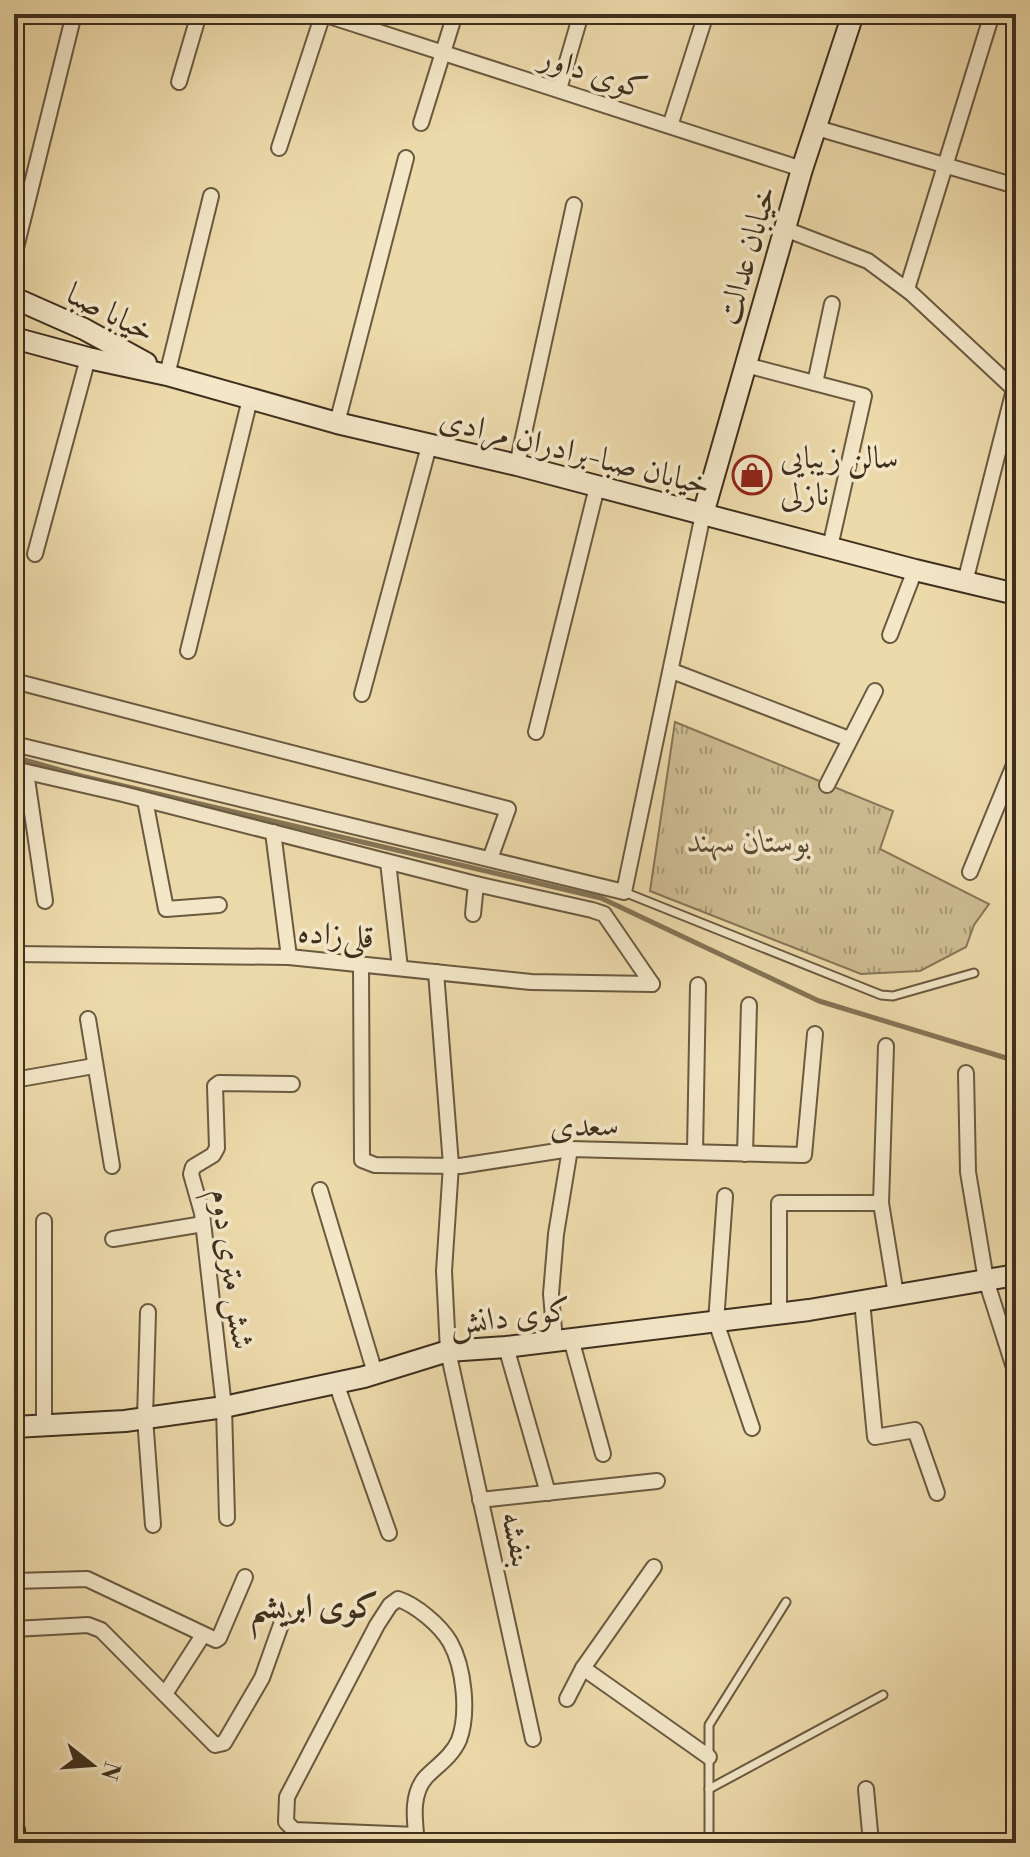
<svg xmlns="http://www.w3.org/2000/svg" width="1030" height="1857" font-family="'Libre Bodoni',Amiri,serif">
<defs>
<pattern id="grass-tufts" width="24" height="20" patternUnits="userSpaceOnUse" patternTransform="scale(2)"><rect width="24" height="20" fill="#cfbd93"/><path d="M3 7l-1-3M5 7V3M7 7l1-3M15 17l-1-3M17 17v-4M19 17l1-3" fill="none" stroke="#a99a77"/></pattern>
</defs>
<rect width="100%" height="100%" fill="#eddaab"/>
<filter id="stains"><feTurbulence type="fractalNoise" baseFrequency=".0025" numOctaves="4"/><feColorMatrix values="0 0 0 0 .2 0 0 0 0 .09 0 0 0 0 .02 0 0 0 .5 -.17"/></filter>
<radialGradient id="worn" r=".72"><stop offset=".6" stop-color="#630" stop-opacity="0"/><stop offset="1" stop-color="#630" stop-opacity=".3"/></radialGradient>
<path fill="url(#grass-tufts)" stroke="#867658" stroke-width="2" d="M 675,722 L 893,811 L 880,849 L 989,904 L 974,925 L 966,947 L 920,971 L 861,974 L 650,891 Z"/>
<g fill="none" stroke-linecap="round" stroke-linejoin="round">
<path stroke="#847355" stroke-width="5" d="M 14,757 L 81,776 L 601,898 L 819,1001 L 1016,1061"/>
<defs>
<g id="lane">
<path d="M 624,892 L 881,995 L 893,996 L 974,973"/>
<path d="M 709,1789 L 883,1695"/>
<path d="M 709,1843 L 709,1725 L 786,1602"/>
</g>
<g id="street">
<path d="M 323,14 L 802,169"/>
<path d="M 179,82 L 199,14"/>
<path d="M 559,89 L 581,14"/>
<path d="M 421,123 L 455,14"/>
<path d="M 670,126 L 706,14"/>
<path d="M 817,128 L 1016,186"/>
<path d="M 279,148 L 323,14"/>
<path d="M 785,229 L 868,261 L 911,293 L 1016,391"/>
<path d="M 14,256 L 74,14"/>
<path d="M 907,289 L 992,14"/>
<path d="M 746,365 L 864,396 L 830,547"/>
<path d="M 167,375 L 211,196"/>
<path d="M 815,383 L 832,304"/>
<path d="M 337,423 L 406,158"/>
<path d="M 517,465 L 574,205"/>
<path d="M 35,554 L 88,358"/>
<path d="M 965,582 L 1016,382"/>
<path d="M 890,635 L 915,570"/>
<path d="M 188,651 L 250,399"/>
<path d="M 672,671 L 849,739"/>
<path d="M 14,681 L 508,809 L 490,859"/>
<path d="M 362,694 L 429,446"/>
<path d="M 536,732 L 597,487"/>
<path d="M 14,744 L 624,892 L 703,514"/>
<path d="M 14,769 L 123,794 L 476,884 L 592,910 L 604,914 L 652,984"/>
<path d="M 26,772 L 45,901"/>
<path d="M 827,785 L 875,691"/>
<path d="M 145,800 L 166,909 L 219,905"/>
<path d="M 273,832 L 289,957"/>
<path d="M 388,862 L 400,968"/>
<path d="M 970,872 L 1016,760"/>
<path d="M 473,914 L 476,884"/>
<path d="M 14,954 L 289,957 L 531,982 L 652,984"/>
<path d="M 361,965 L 362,1160 L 375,1165 L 460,1166 L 570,1149 L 804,1155 L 815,1034"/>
<path d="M 436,972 L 451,1165 L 444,1271 L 448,1351 L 533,1739"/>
<path d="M 88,1019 L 112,1166"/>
<path d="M 886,1046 L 881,1203 L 896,1295"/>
<path d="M 966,1073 L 968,1172 L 986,1280 L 1016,1374"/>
<path d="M 14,1080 L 94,1066"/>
<path d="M 695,1152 L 698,985"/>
<path d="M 745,1154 L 749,1005"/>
<path d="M 320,1190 L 375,1373"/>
<path d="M 725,1196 L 716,1322 L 752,1428"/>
<path d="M 44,1221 L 44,1425"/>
<path d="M 113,1239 L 203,1224"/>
<path d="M 862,1301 L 875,1437 L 915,1430 L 937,1493"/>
<path d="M 148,1312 L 145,1418 L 153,1525"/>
<path d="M 779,1314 L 779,1203 L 881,1203"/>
<path d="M 571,1339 L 603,1454"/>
<path d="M 555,1341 L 551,1294 L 556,1234 L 570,1149"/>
<path d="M 506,1347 L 548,1493"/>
<path d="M 336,1383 L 389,1533"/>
<path d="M 480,1500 L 657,1481"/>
<path d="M 227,1518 L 224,1407 L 202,1213 L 191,1174 L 193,1167 L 213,1155 L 217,1148 L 215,1086 L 219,1083 L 292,1084"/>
<path d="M 14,1581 L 87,1579 L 216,1640 L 219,1638 L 245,1577"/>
<path d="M 14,1629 L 88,1625 L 101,1630 L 215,1745 L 224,1743 L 262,1678 L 283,1619"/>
<path d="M 583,1668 L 709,1757"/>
<path d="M 165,1694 L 203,1635"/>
<path d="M 567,1699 L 583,1668 L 654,1567"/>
<path d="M 866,1789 L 871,1843"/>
<path d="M 416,1835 L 294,1830 L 286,1822 L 287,1797 L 377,1625 L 390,1605 L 398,1599 C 416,1605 440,1625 450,1642 C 464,1667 469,1713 459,1740 C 452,1756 438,1765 426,1777 C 410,1795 415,1822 417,1843"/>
</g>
<g id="secondary">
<path d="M 14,298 L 84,329 L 146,363"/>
<path d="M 14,338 L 88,358 L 167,375 L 337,423 L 517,465 L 915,570 L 1016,594"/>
<path d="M 703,514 L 802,169 L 853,14"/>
<path d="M 14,1427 L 125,1421 L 224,1407 L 364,1377 L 448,1351 L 506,1347 L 809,1310 L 1016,1275"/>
<path d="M 14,1830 L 15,1843"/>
</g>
</defs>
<use href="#lane" stroke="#6a5a40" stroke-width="11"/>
<use href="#street" stroke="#6a5a40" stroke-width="18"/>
<use href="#secondary" stroke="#3e2f1d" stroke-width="24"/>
<use href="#lane" stroke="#f3e7c8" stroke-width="7"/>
<use href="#street" stroke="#f3e7c8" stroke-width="14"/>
<use href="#secondary" stroke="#f3e7c8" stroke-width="20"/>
</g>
<defs>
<symbol id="shop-ring" viewBox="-11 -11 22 22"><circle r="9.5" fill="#f3e7c8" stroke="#8f2418" stroke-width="1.5"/><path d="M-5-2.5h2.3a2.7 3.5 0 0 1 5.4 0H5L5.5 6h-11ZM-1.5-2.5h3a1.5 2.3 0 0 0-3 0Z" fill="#8f2418"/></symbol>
</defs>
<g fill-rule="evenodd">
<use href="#shop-ring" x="730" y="453" width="44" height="44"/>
</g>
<g text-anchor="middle" stroke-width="7" stroke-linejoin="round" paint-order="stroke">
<g font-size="32" fill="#3e2f1d" stroke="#f3e7c8">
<text transform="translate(594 72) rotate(18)" y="11">کوی داور</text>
<text transform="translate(746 255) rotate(-74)" y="11">خیابان عدالت</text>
<text transform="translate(111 312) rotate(27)" y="11">خیابا صبا</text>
<text transform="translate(575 451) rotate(14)" y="11">خیابان صبا-برادران مرادی</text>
<text transform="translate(336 934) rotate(5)" y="11">قلی‌زاده</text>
<text transform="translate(584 1125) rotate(-2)" y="11">سعدی</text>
<text transform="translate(233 1269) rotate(82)" y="11">شش متری دوم</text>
<text transform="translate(510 1316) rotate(-7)" y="11">کوی دانش</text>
<text transform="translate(518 1539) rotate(78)" y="11">بنفشه</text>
</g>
<g font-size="32" fill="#3e2f1d" stroke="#f3e7c8" text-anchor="start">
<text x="780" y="468">سالن زیبایی<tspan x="780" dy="37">نازلی</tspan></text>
</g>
<g font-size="32" font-style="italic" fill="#5b4b35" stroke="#f3e7c8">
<text x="749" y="852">بوستان سهند</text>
</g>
<g font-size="34" font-weight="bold" fill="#3e2f1d" stroke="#f3e7c8">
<text x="314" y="1617">کوی ابریشم</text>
</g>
</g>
<rect width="1030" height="1857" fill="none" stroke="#eddaab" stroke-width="48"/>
<rect x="16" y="16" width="998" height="1825" fill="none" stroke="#3e2f1d" stroke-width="4"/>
<rect x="24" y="24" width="982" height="1809" fill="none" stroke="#3e2f1d" stroke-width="2"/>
<g transform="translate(92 1765) rotate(107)" stroke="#f3e7c8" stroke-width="6" paint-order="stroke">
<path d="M0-6L14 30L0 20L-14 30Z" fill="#3e2f1d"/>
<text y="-12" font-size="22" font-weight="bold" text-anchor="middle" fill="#3e2f1d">N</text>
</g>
<rect width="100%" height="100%" filter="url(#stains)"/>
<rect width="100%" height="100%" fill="url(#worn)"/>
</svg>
